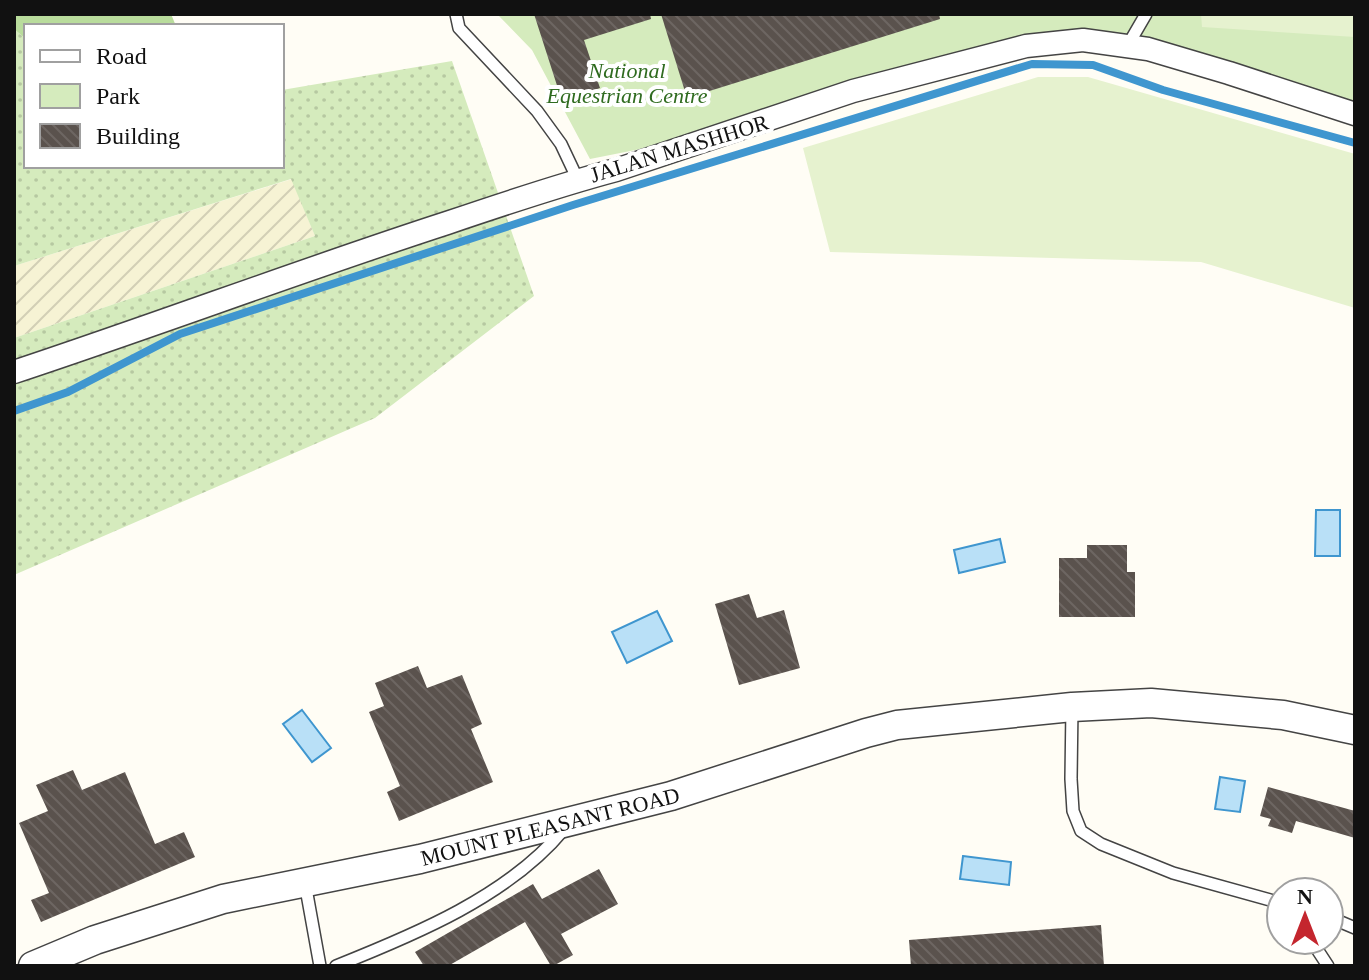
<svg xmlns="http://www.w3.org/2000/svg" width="1369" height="980" font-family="'Times New Roman',serif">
<defs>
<pattern id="farmland-furrows" width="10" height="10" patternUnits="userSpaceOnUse" patternTransform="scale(2)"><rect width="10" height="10" fill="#f6f3d4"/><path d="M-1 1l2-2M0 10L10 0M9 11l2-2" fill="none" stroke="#d2cfb5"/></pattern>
<pattern id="grass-dots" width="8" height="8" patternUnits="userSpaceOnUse" patternTransform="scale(2)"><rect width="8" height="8" fill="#d5ebbd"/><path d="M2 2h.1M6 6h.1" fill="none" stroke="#b6c8a1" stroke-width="1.8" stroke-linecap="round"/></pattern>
<pattern id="forest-crowns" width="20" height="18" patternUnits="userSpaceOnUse" patternTransform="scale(2)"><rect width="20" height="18" fill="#b9dc9c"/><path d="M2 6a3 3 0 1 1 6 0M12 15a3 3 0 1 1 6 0" fill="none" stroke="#9ebc85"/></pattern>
<pattern id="building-back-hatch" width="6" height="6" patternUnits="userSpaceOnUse" patternTransform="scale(2)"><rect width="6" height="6" fill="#5a524d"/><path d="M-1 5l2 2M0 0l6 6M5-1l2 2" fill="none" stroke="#6d6662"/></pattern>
</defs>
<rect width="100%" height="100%" fill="#fffdf5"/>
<path fill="url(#farmland-furrows)" d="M 292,179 L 315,236 L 14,338 L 14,266 Z"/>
<path fill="url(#grass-dots)" d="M 14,29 L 26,39 L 26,166 L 282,166 L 282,90 L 452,61 L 534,296 L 375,418 L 14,575 L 14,338 L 315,236 L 291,179 L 14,266 Z"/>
<path fill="url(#forest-crowns)" d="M 14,14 L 171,14 L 176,26 L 26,26 L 26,39 L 14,29 Z"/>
<path fill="#d5ebbd" d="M 497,14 L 1355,14 L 1355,112 L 1078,42 L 726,132 L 590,159 L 532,50 Z"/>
<g fill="#e6f2cf">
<path d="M 1201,14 L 1355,14 L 1355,37 L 1202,27 Z"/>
<path d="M 1038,77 L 1088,77 L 1355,154 L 1355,308 L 1201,262 L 830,252 L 803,148 Z"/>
</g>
<g fill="#b9e0f7" stroke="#3f96cf" stroke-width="2">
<path d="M 1316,510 L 1340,510 L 1340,556 L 1315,556 Z"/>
<path d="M 1000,539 L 1005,562 L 959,573 L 954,550 Z"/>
<path d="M 657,611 L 672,641 L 627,663 L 612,632 Z"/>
<path d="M 302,710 L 331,748 L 312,762 L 283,724 Z"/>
<path d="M 1220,777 L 1245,781 L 1240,812 L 1215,809 Z"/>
<path d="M 963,856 L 1011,862 L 1009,885 L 960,879 Z"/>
</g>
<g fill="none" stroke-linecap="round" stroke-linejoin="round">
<path stroke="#3f96cf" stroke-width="8" d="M 14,411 L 68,392 L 180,334 L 573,205 L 1032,64 L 1093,65 L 1163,90 L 1355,143"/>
</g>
<g fill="url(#building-back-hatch)">
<path d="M 534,14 L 650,14 L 651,19 L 584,40 L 600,88 L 562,101 Z"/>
<path d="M 661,14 L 939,14 L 940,19 L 687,98 Z"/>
<path d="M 1087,545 L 1127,545 L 1127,572 L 1135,572 L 1135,617 L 1059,617 L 1059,558 L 1087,558 Z"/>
<path d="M 749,594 L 757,618 L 784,610 L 800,668 L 739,685 L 715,604 Z"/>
<path d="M 418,666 L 427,688 L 462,675 L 482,724 L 471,729 L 493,782 L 399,821 L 387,792 L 400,786 L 369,712 L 384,706 L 375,683 Z"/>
<path d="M 73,770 L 82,790 L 125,772 L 155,844 L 184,832 L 195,857 L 41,922 L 31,900 L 49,893 L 19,823 L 48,811 L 36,785 Z"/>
<path d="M 1268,787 L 1355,811 L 1355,838 L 1296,821 L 1292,833 L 1268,826 L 1271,819 L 1260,816 Z"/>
<path d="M 599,869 L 618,904 L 561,934 L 573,955 L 553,966 L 551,966 L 525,922 L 448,966 L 424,966 L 415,952 L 533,884 L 542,899 Z"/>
<path d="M 1101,925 L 1104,966 L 911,966 L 909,940 Z"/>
</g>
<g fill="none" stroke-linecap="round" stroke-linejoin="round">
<defs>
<g id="service">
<path d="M 456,14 L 459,28 L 537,111 L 561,144 L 578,180"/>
<path d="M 1128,45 L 1146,14"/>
<path d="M 1072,707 L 1071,779 L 1073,811 L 1081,831 L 1101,844 L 1173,873 L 1281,903"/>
<path d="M 305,883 L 320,966"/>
<path d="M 1329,917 L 1355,928"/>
<path d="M 1311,940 L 1328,966"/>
<path d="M 336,966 C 414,935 509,896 564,829"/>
</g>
<path id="minor" d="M 14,372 C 159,324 302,270 447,223 C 503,204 559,185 616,170 L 853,91 L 1026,46 L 1083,40 L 1148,49 L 1229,73 L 1355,114"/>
<path id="tertiary" d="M 33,966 L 95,940 L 223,899 L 420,859 L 671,796 L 866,733 L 897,725 L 1072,707 L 1151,703 L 1283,715 L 1355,730"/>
</defs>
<use href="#service" stroke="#444" stroke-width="14"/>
<use href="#minor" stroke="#444" stroke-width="25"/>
<use href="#tertiary" stroke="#444" stroke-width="31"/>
<use href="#service" stroke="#fff" stroke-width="11"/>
<use href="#minor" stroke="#fff" stroke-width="22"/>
<use href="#tertiary" stroke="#fff" stroke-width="28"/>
</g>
<g text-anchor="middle" stroke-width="8" stroke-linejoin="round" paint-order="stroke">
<g font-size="22" font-style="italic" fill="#2f6b1f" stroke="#fff">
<text x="627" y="78">National<tspan x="627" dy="25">Equestrian Centre</tspan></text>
</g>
<g font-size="22" fill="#111" stroke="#fff">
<text transform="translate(679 148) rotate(-17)" y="8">JALAN MASHHOR</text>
<text transform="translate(550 826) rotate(-14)" y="8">MOUNT PLEASANT ROAD</text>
</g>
</g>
<rect width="1369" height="980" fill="none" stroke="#111111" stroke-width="32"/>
<rect x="24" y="24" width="260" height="144" fill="#ffffff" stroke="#a0a0a0" stroke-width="2"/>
<rect x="40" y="50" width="40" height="12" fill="#ffffff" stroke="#a0a0a0" stroke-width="2"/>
<text x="96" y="64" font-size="24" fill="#111111">Road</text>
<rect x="40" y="84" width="40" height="24" fill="#d5ebbd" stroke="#a0a0a0" stroke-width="2"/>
<text x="96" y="104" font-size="24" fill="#111111">Park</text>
<rect x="40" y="124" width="40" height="24" fill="url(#building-back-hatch)" stroke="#a0a0a0" stroke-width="2"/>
<text x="96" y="144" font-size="24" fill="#111111">Building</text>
<g transform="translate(1305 916)"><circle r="38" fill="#ffffff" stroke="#a0a0a0" stroke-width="2"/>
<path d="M0-6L14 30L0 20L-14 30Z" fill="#c4262e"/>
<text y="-12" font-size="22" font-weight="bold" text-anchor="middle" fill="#111111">N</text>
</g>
</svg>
